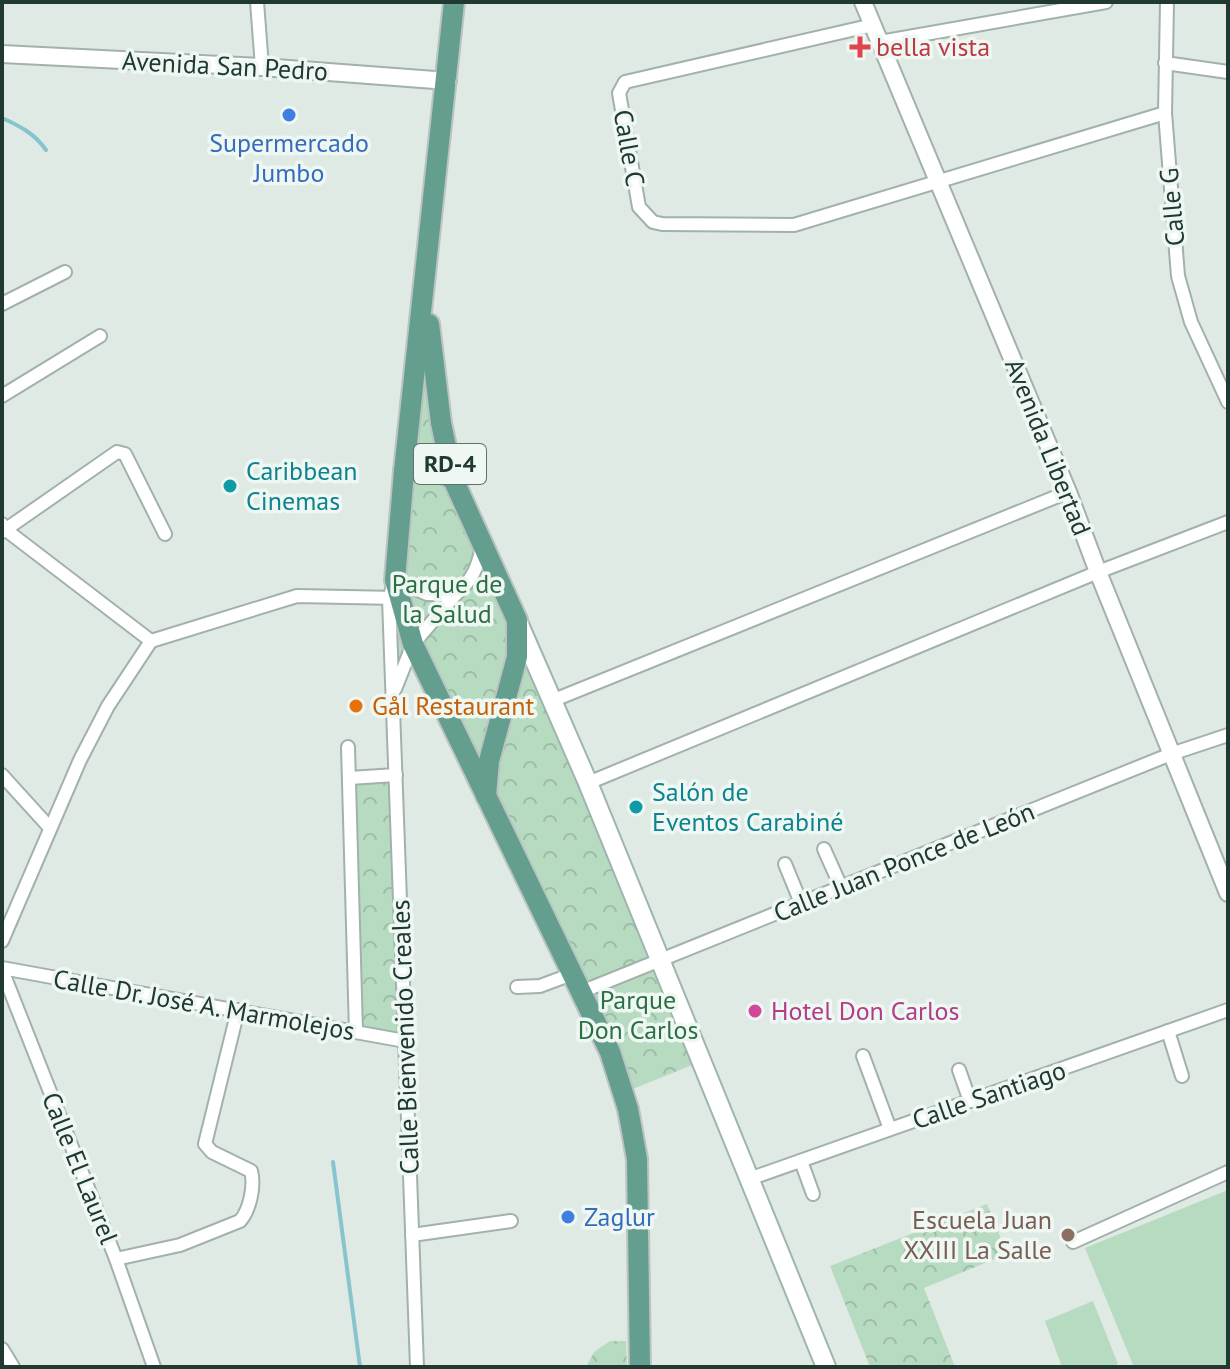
<svg xmlns="http://www.w3.org/2000/svg" width="1230" height="1369" font-family="'PT Sans',sans-serif">
<defs>
<pattern id="park-crowns" width="20" height="18" patternUnits="userSpaceOnUse" patternTransform="scale(2)"><rect width="20" height="18" fill="#b7dbc1"/><path d="M2 6a3 3 0 1 1 6 0M12 15a3 3 0 1 1 6 0" fill="none" stroke="#9dbda6"/></pattern>
</defs>
<rect width="100%" height="100%" fill="#dfeae5"/>
<g fill="url(#park-crowns)">
<path d="M 424,296 L 453,479 L 702,1061 L 623,1093 L 413,645 L 395,690 L 388,622 Z"/>
<path d="M 396,775 L 405,1041 L 356,1032 L 349,777 Z"/>
<path d="M 987,1204 L 1007,1254 L 924,1288 L 955,1367 L 870,1367 L 830,1266 Z"/>
<path d="M 610,1341 L 626,1341 L 627,1367 L 586,1367 L 594,1352 Z"/>
</g>
<g fill="#b7dbc1">
<path d="M 1228,1190 L 1228,1367 L 1134,1367 L 1085,1248 Z"/>
<path d="M 1093,1301 L 1118,1364 L 1110,1367 L 1062,1367 L 1045,1321 Z"/>
</g>
<g fill="none" stroke-linecap="round" stroke-linejoin="round">
<g stroke="#87c4ce" stroke-width="4">
<path d="M 2,118 C 20,126 35,134 46,150"/>
<path d="M 333,1162 L 360,1367"/>
</g>
<defs>
<g id="minor">
<path d="M 257,2 L 262,67"/>
<path d="M 1167,2 L 1165,113 L 1178,276 L 1191,322 L 1228,402"/>
<path d="M 873,25 L 625,82 L 619,93 L 639,207 L 653,222 L 662,224 L 794,225 L 1165,113"/>
<path d="M 880,42 L 1106,2"/>
<path d="M 1165,63 L 1228,72"/>
<path d="M 2,304 L 65,272"/>
<path d="M 2,396 L 100,336"/>
<path d="M 2,524 L 6,530 L 151,641"/>
<path d="M 2,532 L 117,452 L 125,454 L 165,534"/>
<path d="M 395,689 L 413,644 L 455,595"/>
<path d="M 554,700 L 1068,492"/>
<path d="M 348,747 L 356,1032"/>
<path d="M 2,775 L 50,828"/>
<path d="M 349,778 L 396,775"/>
<path d="M 588,783 L 1098,572 L 1228,522"/>
<path d="M 824,849 L 841,887"/>
<path d="M 785,864 L 801,903"/>
<path d="M 2,941 L 80,760 L 108,706 L 151,641 L 297,596 L 397,598"/>
<path d="M 2,968 L 405,1041"/>
<path d="M 2,970 L 116,1259 L 154,1367"/>
<path d="M 517,987 L 540,986 L 572,974"/>
<path d="M 581,992 L 1171,754 L 1228,735"/>
<path d="M 1168,1031 L 1182,1076"/>
<path d="M 863,1056 L 890,1129"/>
<path d="M 959,1070 L 970,1101"/>
<path d="M 801,1161 L 813,1194"/>
<path d="M 749,1179 L 1228,1010"/>
<path d="M 412,1235 L 511,1221"/>
<path d="M 1073,1242 L 1228,1172"/>
<path d="M 116,1259 L 180,1245 L 240,1221 C 250,1210 255,1185 251,1171 L 212,1152 L 205,1144 L 238,1010"/>
<path d="M 2,1349 L 13,1367"/>
<path d="M 417,1367 L 389,599 L 395,580 L 427,594 L 455,595 C 472,581 478,567 482,546"/>
</g>
<g id="tertiary">
<path d="M 863,2 L 1068,492 L 1098,572 L 1228,893"/>
<path d="M 2,54 L 262,67 L 448,81"/>
</g>
<path id="secondary" d="M 517,620 L 588,783 L 826,1367"/>
<g id="primary">
<path d="M 454,2 L 404,471 L 395,580 L 413,644 L 610,1052 L 628,1109 L 637,1159 L 640,1367"/>
<path d="M 429,324 L 441,423 L 453,479 L 517,620 L 517,657 L 489,761 L 486,796"/>
<path d="M 404,471 L 436,471 L 453,479"/>
</g>
</defs>
<use href="#minor" stroke="#a2b1ac" stroke-width="16"/>
<use href="#tertiary" stroke="#a2b1ac" stroke-width="20"/>
<use href="#secondary" stroke="#9eb5ad" stroke-width="22"/>
<use href="#primary" stroke="#bcc4c2" stroke-width="24"/>
<use href="#minor" stroke="#fff" stroke-width="12"/>
<use href="#tertiary" stroke="#fff" stroke-width="16"/>
<use href="#secondary" stroke="#fff" stroke-width="18"/>
<use href="#primary" stroke="#649e8f" stroke-width="20"/>
</g>
<path fill="#e0444e" stroke="#eff7f3" stroke-width="3" d="M856 35h8v8h8v8h-8v8h-8v-8h-8v-8h8z"/>
<g fill="#3f7fe0" stroke="#eff7f3" stroke-width="3">
<circle cx="289" cy="115" r="8"/>
<circle cx="568" cy="1217" r="8"/>
</g>
<g fill="#0f9aa8" stroke="#eff7f3" stroke-width="3">
<circle cx="230" cy="486" r="8"/>
<circle cx="636" cy="807" r="8"/>
</g>
<circle fill="#e8710a" stroke="#eff7f3" stroke-width="3" cx="356" cy="706" r="8"/>
<circle fill="#d1479c" stroke="#eff7f3" stroke-width="3" cx="755" cy="1011" r="8"/>
<circle fill="#8d6e63" stroke="#eff7f3" stroke-width="3" cx="1068" cy="1235" r="8"/>
<g text-anchor="middle" stroke-width="7" stroke-linejoin="round" paint-order="stroke">
<rect fill="#eff7f3" stroke="#5e726c" stroke-width="2" x="414" y="444" width="72" height="40" rx="6"/>
<g font-size="24" font-weight="bold" fill="#203932">
<text x="450" y="472">RD-4</text>
</g>
<g font-size="26" fill="#be3a42" stroke="#eff7f3" text-anchor="start">
<text x="876" y="56">bella vista</text>
</g>
<g font-size="26" fill="#203932" stroke="#eff7f3">
<text transform="translate(225 66) rotate(3)" y="9">Avenida San Pedro</text>
<text transform="translate(629 148) rotate(80)" y="9">Calle C</text>
<text transform="translate(1172 207) rotate(-95)" y="9">Calle G</text>
<text transform="translate(1048 447) rotate(68)" y="9">Avenida Libertad</text>
<text transform="translate(904 862) rotate(-22)" y="9">Calle Juan Ponce de León</text>
<text transform="translate(204 1005) rotate(10)" y="9">Calle Dr. José A. Marmolejos</text>
<text transform="translate(405 1037) rotate(-92)" y="9">Calle Bienvenido Creales</text>
<text transform="translate(989 1095) rotate(-19)" y="9">Calle Santiago</text>
<text transform="translate(80 1168) rotate(68)" y="9">Calle El Laurel</text>
</g>
<g font-size="26" fill="#366cbe" stroke="#eff7f3">
<text x="289" y="152">Supermercado<tspan x="289" dy="30">Jumbo</tspan></text>
<text x="584" y="1226" text-anchor="start">Zaglur</text>
</g>
<g font-size="26" fill="#0d838f" stroke="#eff7f3" text-anchor="start">
<text x="246" y="480">Caribbean<tspan x="246" dy="30">Cinemas</tspan></text>
<text x="652" y="801">Salón de<tspan x="652" dy="30">Eventos Carabiné</tspan></text>
</g>
<g font-size="26" fill="#2c6f45" stroke="#eff7f3">
<text x="447" y="593">Parque de<tspan x="447" dy="30">la Salud</tspan></text>
<text x="638" y="1009">Parque<tspan x="638" dy="30">Don Carlos</tspan></text>
</g>
<g font-size="26" fill="#c56008" stroke="#eff7f3" text-anchor="start">
<text x="372" y="715">Gål Restaurant</text>
</g>
<g font-size="26" fill="#b23c85" stroke="#eff7f3" text-anchor="start">
<text x="771" y="1020">Hotel Don Carlos</text>
</g>
<g font-size="26" fill="#785e54" stroke="#eff7f3" text-anchor="end">
<text x="1052" y="1229">Escuela Juan<tspan x="1052" dy="30">XXIII La Salle</tspan></text>
</g>
</g>
<rect width="1230" height="1369" fill="none" stroke="#203932" stroke-width="8"/>
</svg>
